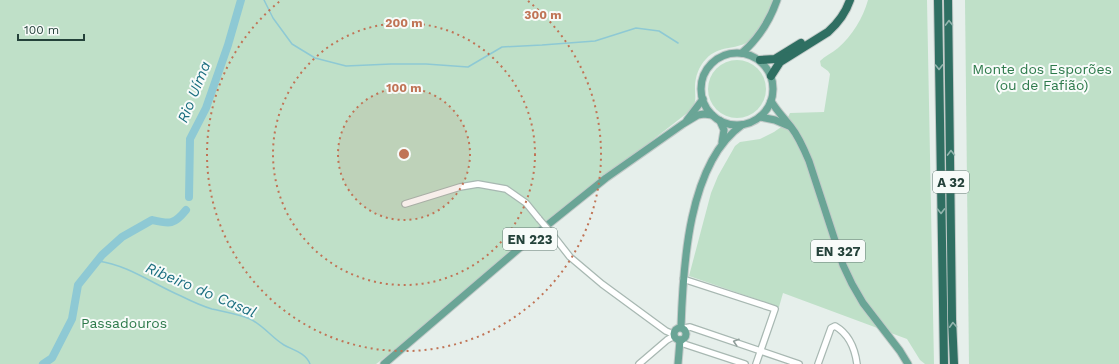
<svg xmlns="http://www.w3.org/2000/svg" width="1119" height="364" font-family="'Work Sans',sans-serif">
<rect width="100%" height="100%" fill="#e6efeb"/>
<g fill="#bfe0c8">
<path d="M 0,0 L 773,0 C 768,12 759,35 748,42 C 735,50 719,45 706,59 C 699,66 695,77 695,87 C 695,97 697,102 691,110 L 550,220 L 400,346 L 376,364 L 0,364 Z"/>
<path d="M 868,0 L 927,0 L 934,364 L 925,364 L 920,360 L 907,339 L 783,293 L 779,307 L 689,276 L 711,193 L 718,176 L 735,146 L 740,142 L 760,139 L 774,132 L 784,125 L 790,113 L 824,112 L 830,74 L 828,71 L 821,66 L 820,61 C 825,56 832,53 838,48 C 852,36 863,18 868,0 Z"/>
<path d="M 965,0 L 1119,0 L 1119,364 L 969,364 Z"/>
<circle cx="737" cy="89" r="29"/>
</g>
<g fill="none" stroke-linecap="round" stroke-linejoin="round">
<g stroke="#8ec9d4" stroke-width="1.5">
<path d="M 264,0 L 273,18 L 292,44 L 315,58 L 346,66 L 391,64 L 426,64 L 468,67 L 502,47 L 542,45 L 595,41 L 636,28 L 659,31 L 678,43"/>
<path d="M 98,261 C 128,265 153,284 181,296 C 191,301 202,306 212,309 C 225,312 238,314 250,319 C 263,325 272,338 284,345 C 293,350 306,353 310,364"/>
</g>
<g stroke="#8ec9d4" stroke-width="8">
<path d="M 189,197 L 190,139 L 206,108 L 228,45 L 241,0"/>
<path d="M 43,364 L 52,358 L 72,319 L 78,285 L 102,255 L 122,237 L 152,220 C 170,224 174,225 186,210"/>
</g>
<defs>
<g id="minor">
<path d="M 405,204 L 460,187 L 478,184 L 506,189 L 526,203 L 539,219"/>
<path d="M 552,234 L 570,257 L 602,284 L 666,331 L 673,334"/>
<path d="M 683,279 L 775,309 L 756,364"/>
<path d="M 684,328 L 690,327 L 799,364"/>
<path d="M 682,340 L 684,344 L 745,364"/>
<path d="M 639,364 L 667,340 L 674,336"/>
<path d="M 818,364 L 831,328 L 835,326 C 849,334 855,349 857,364"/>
</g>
<g id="major">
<circle cx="737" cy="89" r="36"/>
<path d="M 742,53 C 758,39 770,20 777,0"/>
<path d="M 771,101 C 777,111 784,118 791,127 C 799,137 804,149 809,161 L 843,265 L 852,284 L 863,303 L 900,351 L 908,364"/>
<path d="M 760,117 L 775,120 L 789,126"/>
<path d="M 687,120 L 703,99"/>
<path d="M 720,121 L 724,130 L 722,142"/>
<path d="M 681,327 C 683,267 688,163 742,125"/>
<circle cx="680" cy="334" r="6"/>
<path d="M 384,364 L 530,239 L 606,178 L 683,124 L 698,115 L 704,114 L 712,115"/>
<path d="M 678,364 L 680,340"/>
</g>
<g id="highway">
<path d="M 938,0 L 944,364"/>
<path d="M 948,0 L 952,319 L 954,364"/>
<path d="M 760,60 L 775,59 L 801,43"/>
<path d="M 771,76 L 780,62 L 828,32 C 837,24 846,12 850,0"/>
</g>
</defs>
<use href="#minor" stroke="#a8b8b2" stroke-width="8"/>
<use href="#major" stroke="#c2cac8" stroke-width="9"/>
<use href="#highway" stroke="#c2cac8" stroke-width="10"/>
<use href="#minor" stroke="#fff" stroke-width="5.5"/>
<use href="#major" stroke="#6aa596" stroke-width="7"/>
<use href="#highway" stroke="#2f6f62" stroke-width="8"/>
<defs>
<path id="minor-bridge" d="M 539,219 L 552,234"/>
</defs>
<use href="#minor-bridge" stroke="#a8b8b2" stroke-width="8" stroke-linecap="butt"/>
<use href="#minor-bridge" stroke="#fff" stroke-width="5.5"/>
</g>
<defs><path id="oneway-chevron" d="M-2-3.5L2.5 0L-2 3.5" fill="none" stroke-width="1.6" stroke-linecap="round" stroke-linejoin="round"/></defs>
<g stroke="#93b5ae">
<use href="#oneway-chevron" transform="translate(949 23) rotate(-91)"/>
<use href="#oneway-chevron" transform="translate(939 67) rotate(89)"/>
<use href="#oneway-chevron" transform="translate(951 153) rotate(-91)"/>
<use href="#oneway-chevron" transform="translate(941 211) rotate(89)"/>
<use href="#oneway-chevron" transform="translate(953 325) rotate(-93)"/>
</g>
<use stroke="#92a09c" href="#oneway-chevron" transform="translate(736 342) rotate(-162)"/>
<circle cx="404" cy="154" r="66" fill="#c07456" fill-opacity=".12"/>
<g fill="none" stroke="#c07456" stroke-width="2" stroke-dasharray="2 4">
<circle cx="404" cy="154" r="66"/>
<circle cx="404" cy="154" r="131"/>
<path d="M528 1A197 197 0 1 1 280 1"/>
</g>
<g text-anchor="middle" stroke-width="4" stroke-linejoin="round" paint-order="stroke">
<g fill="#f7fbf9" stroke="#637a73" stroke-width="1">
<rect x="933" y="171" width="36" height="22" rx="3"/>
<rect x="503" y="228" width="54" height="22" rx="3"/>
<rect x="811" y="240" width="54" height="22" rx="3"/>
</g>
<g font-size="13" font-weight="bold" fill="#24423a">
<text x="951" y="187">A 32</text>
<text x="530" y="244">EN 223</text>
<text x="838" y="256">EN 327</text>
</g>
<g font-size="14" fill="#2d7a4b" stroke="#f7fbf9">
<text x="1042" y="74">Monte dos Esporões<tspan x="1042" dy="16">(ou de Fafião)</tspan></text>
<text x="124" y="328">Passadouros</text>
</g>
<g font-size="15" font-style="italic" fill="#1c6f80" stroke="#f7fbf9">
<text transform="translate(194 92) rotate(-68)" y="5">Rio Uíma</text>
<text transform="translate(201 290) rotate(23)" y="5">Ribeiro do Casal</text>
</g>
</g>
<circle cx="404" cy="154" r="6" fill="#c07456" stroke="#f7fbf9" stroke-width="2"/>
<g font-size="12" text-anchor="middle" font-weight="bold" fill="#c07456" stroke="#f7fbf9" stroke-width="4" stroke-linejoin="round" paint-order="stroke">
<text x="543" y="19">300 m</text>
<text x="404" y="27">200 m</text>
<text x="404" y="92">100 m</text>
</g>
<path d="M18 34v6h66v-6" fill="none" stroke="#24423a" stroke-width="2"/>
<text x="24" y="34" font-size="12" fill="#24423a" stroke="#f7fbf9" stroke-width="3" paint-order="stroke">100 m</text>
</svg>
